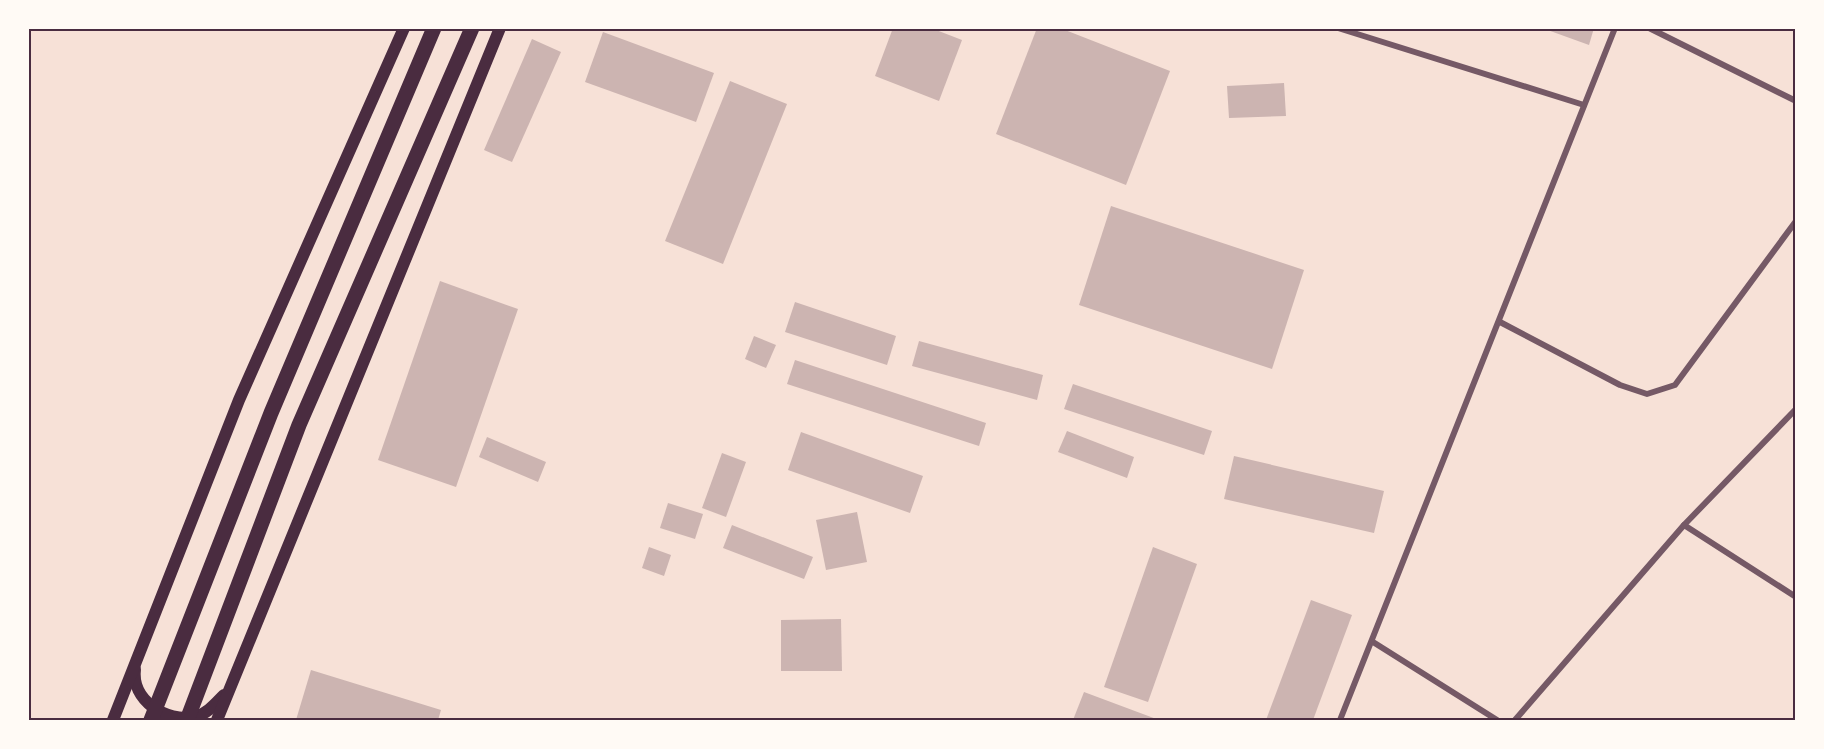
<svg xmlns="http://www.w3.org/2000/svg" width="1824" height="749" font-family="Barlow,sans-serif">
<rect width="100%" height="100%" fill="#f7e1d7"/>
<g fill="#ccb4b1">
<path d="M 893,28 L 931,28 L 962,40 L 939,101 L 875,76 Z"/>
<path d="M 1037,28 L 1060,28 L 1170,71 L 1126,185 L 996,134 Z"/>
<path d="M 1542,28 L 1594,28 L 1589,45 Z"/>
<path d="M 603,32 L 714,73 L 696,122 L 585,82 Z"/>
<path d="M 532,39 L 561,52 L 512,162 L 484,150 Z"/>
<path d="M 730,81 L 787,104 L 723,264 L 665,241 Z"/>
<path d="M 1284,83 L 1286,116 L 1229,118 L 1227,86 Z"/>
<path d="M 1111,206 L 1304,270 L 1272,369 L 1079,305 Z"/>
<path d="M 440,281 L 518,309 L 456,487 L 378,460 Z"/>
<path d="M 795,302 L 896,336 L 887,365 L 785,332 Z"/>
<path d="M 754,336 L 776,345 L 766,368 L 745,359 Z"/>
<path d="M 919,341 L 1043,375 L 1037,400 L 912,366 Z"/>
<path d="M 795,360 L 986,423 L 979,446 L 787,384 Z"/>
<path d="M 1073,384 L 1212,431 L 1204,455 L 1064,409 Z"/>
<path d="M 1067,431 L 1134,457 L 1127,478 L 1058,452 Z"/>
<path d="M 801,432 L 923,476 L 910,513 L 788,470 Z"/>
<path d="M 487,437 L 546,462 L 538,482 L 479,457 Z"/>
<path d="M 722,453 L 746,462 L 726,517 L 702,508 Z"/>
<path d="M 1234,456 L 1384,491 L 1374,533 L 1224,499 Z"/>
<path d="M 668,503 L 703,514 L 695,539 L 660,528 Z"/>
<path d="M 857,512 L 867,562 L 826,570 L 816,520 Z"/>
<path d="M 732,525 L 813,557 L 804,579 L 723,548 Z"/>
<path d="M 649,547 L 671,555 L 664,576 L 642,568 Z"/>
<path d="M 1153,547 L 1197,564 L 1148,702 L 1104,687 Z"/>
<path d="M 1311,600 L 1352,615 L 1313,720 L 1266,720 Z"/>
<path d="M 841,619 L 842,671 L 781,671 L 781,620 Z"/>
<path d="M 311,670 L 441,710 L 438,720 L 296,720 Z"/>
<path d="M 1084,692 L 1159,720 L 1073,720 Z"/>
</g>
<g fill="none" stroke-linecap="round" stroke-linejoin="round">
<g stroke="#755966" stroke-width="6">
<path d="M 1338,28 L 1584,105"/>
<path d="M 1649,28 L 1796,101"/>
<path d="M 1500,322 L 1620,385 L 1647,394 L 1675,385 L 1796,221"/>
<path d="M 1684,525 L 1796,597"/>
<path d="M 1373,642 L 1497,720"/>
<path d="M 1340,720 L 1615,28"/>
<path d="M 1515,720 L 1684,525 L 1796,409"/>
</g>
<g stroke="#4a2c40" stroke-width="12">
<path d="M 135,669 C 131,700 166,723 195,717 C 207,714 216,703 224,695"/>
<path d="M 113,720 L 239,400 L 404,28"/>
<path d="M 217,720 L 500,28"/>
</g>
<g stroke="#4a2c40" stroke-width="15">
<path d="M 151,720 L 271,413 L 434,28"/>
<path d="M 187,720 L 299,425 L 472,28"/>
</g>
</g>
<rect width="1824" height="749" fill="none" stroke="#fffaf5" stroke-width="60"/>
<rect x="30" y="30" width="1764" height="689" fill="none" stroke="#4a2c40" stroke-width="2"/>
</svg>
